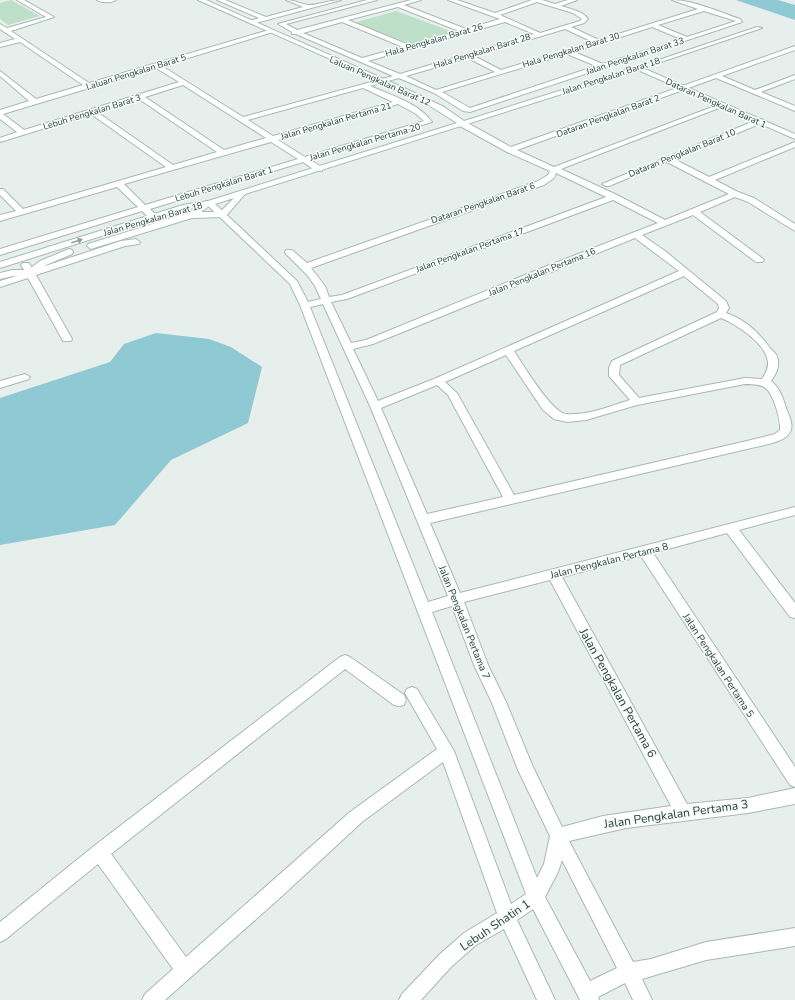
<svg xmlns="http://www.w3.org/2000/svg" width="795" height="1000" font-family="'Nunito Sans',sans-serif">
<rect width="100%" height="100%" fill="#e6efeb"/>
<g fill="#bfe0c8">
<path d="M 11,0 L 40,16 L 8,25 L 0,19 L 0,3 Z"/>
<path d="M 396,11 L 453,32 L 411,44 L 353,23 Z"/>
</g>
<g fill="#8ec9d4">
<path d="M 736,0 L 778,0 L 795,5 L 795,20 Z"/>
<path d="M 156,333 L 209,339 L 231,347 L 262,367 L 248,423 L 171,460 L 115,525 L 0,545 L 0,398 L 110,362 L 124,344 Z"/>
</g>
<g fill="none" stroke-linecap="round" stroke-linejoin="round">
<defs>
<g id="street">
<path d="M 17,0 L 24,0 L 54,17 L 11,31 L 89,83 L 269,30 L 273,30 L 273,32 L 162,66 L 243,117 L 393,76 L 296,34 L 292,34 L 292,32 L 278,24 L 367,0 L 377,0 L 286,24 L 297,30 L 411,0 L 421,0 L 404,5 L 466,29 L 500,19 L 448,0 L 457,0 L 495,13 L 532,0 L 542,0 L 555,4 L 568,0 L 577,0 L 561,6 C 570,9 583,11 588,19 L 584,23 L 571,27 L 599,40 L 698,9 L 672,0 C 693,0 719,12 740,19 L 742,22 L 470,112 L 463,111 L 434,93 L 399,78 L 370,86 C 390,95 419,103 432,122 L 310,160 L 322,167 L 322,171 L 316,171 L 303,162 L 150,209 L 163,222 L 164,224 L 163,226 L 157,226 L 142,211 L 0,255 L 0,249 L 138,207 L 117,187 L 0,221 L 0,215 L 16,211 L 0,195 L 0,189 L 3,189 L 23,209 L 166,167 L 91,114 L 0,142 L 0,138 L 17,132 L 0,119 L 0,110 L 29,101 L 0,76 L 0,71 L 36,99 L 83,85 L 20,42 L 0,47 L 0,43 L 15,39 L 0,29 L 0,24 L 7,28 L 46,17 ZM 537,2 L 573,13 L 582,19 L 580,21 L 540,33 L 500,15 ZM 398,7 L 459,31 L 409,45 L 348,20 ZM 704,11 L 736,21 L 687,37 L 658,25 ZM 342,22 L 403,47 L 362,58 L 303,33 ZM 505,22 L 534,34 L 400,74 L 368,61 ZM 652,27 L 681,39 L 603,64 L 574,52 ZM 565,29 L 593,42 L 501,70 L 474,56 ZM 567,54 L 596,66 L 470,108 L 442,92 ZM 468,58 L 495,72 L 436,90 L 406,76 ZM 156,68 L 179,82 L 24,130 L 3,114 ZM 183,85 L 266,138 L 224,150 L 145,97 ZM 363,88 L 393,102 L 273,136 L 248,120 ZM 139,99 L 217,152 L 173,165 L 97,112 ZM 398,104 L 416,114 L 424,121 L 305,157 L 278,140 ZM 271,142 L 298,159 L 145,205 L 124,184 Z"/>
<path d="M 97,0 L 116,0 C 112,3 101,3 97,0 Z"/>
<path d="M 217,0 L 225,0 L 266,17 L 303,7 L 286,0 C 295,0 300,4 308,5 C 314,6 331,0 341,0 L 252,24 L 250,23 L 250,21 L 259,18 Z"/>
<path d="M 757,27 L 762,28 L 640,69 L 635,68 Z"/>
<path d="M 795,46 L 795,50 L 722,76 L 755,90 L 795,75 L 795,79 L 761,92 L 795,106 L 795,111 L 716,78 L 517,150 L 554,167 L 720,104 L 724,104 L 724,106 L 561,169 L 617,195 L 665,220 L 729,194 L 667,162 L 609,186 L 606,186 L 602,184 L 759,119 L 762,119 L 762,123 L 674,159 L 709,177 L 795,142 L 795,147 L 715,180 L 738,192 L 754,198 L 795,224 L 795,231 L 748,202 L 735,197 L 700,212 L 762,258 L 764,260 L 762,262 L 756,262 L 693,215 L 642,235 L 665,251 L 726,301 L 729,308 L 726,313 C 746,320 758,332 770,348 C 774,352 778,355 778,361 C 779,369 775,375 771,381 C 780,388 783,398 786,408 C 789,415 794,425 790,432 C 786,443 757,446 747,449 L 430,523 L 460,593 L 795,507 L 795,515 L 739,530 L 795,603 L 795,618 L 790,617 L 727,533 L 653,553 L 795,767 L 795,787 L 790,785 L 641,556 L 562,577 L 687,804 L 748,798 L 795,788 L 795,804 L 748,813 L 626,828 L 569,841 L 633,962 L 651,959 L 706,942 L 795,928 L 795,946 L 706,960 L 642,979 L 652,1000 L 633,1000 L 625,983 L 598,997 L 599,1000 L 580,1000 L 533,909 L 517,920 L 555,1000 L 537,1000 L 504,929 L 476,945 L 452,966 L 421,1000 L 399,1000 L 402,994 L 440,954 L 464,933 L 497,913 L 443,762 L 362,822 L 282,896 L 165,1000 L 142,1000 L 145,994 L 173,969 L 98,864 L 6,939 L 0,942 L 0,922 L 94,846 L 340,657 L 345,655 L 350,657 L 404,695 L 406,700 L 404,705 L 399,706 L 394,705 L 345,669 L 111,854 L 186,957 L 350,812 L 437,749 L 405,693 L 407,689 L 412,687 L 417,689 L 454,751 L 511,904 L 526,894 L 300,305 L 290,284 L 205,203 L 206,201 L 212,201 L 297,281 L 308,302 L 321,299 L 315,286 L 308,276 L 286,254 L 285,252 L 286,250 L 292,250 L 307,263 L 538,181 L 548,175 L 550,171 L 507,152 L 460,126 L 460,122 L 466,122 L 511,147 ZM 556,173 L 606,197 L 342,295 L 329,297 L 325,286 L 311,268 L 544,185 L 554,178 ZM 613,200 L 658,223 L 542,268 L 366,340 L 351,343 L 331,302 L 347,299 ZM 635,238 L 679,271 L 434,379 L 378,401 L 353,349 L 373,344 ZM 684,276 L 718,304 L 719,308 L 717,312 L 612,361 L 609,368 L 609,376 L 630,400 C 610,406 587,416 566,414 C 552,413 523,365 514,351 ZM 323,304 L 370,406 L 448,596 L 428,602 L 310,307 ZM 721,318 C 736,324 763,342 767,358 C 770,366 766,373 762,379 L 745,378 L 639,398 L 619,375 L 620,365 ZM 506,355 L 543,410 L 554,419 L 567,422 L 586,420 L 637,405 L 745,384 C 751,384 758,384 764,387 C 773,391 781,420 780,430 L 775,434 L 747,441 L 514,495 L 457,393 L 445,382 ZM 437,385 L 448,395 L 503,497 L 427,514 L 381,408 ZM 550,580 L 671,806 L 603,816 L 562,827 L 533,767 L 506,702 L 488,665 L 464,602 ZM 452,606 L 474,665 L 492,703 L 518,770 L 550,836 L 544,864 L 537,878 L 432,612 ZM 562,860 L 617,968 L 590,981 L 545,897 L 558,872 Z"/>
<path d="M 136,239 L 140,242 L 139,244 L 125,246 L 36,275 L 72,339 L 71,341 L 63,341 L 62,339 L 28,278 L 0,287 L 0,281 L 26,273 L 21,265 L 23,263 L 29,263 L 33,270 L 121,241 Z"/>
<path d="M 25,374 L 30,377 L 29,379 L 0,388 L 0,381 Z"/>
</g>
<g id="secondary">
<path d="M 198,0 L 206,0 L 415,93 L 444,107 L 464,121 L 638,66 L 795,134 L 795,139 L 638,70 L 245,194 L 225,217 L 192,218 L 94,248 L 91,249 L 87,246 L 88,244 L 188,213 L 197,208 L 187,209 L 0,268 L 0,262 L 183,205 L 208,201 L 457,123 L 438,111 L 411,95 ZM 234,198 L 220,212 L 201,212 L 209,206 Z"/>
<path d="M 69,249 L 72,250 L 73,252 L 72,254 L 46,265 L 33,275 L 13,276 L 0,279 L 0,273 L 13,270 L 28,270 L 40,261 Z"/>
</g>
</defs>
<use href="#street" stroke="#a8b8b2" stroke-width="2"/>
<use href="#secondary" stroke="#a4bbb3" stroke-width="2"/>
<use href="#street" fill="#fff" fill-rule="evenodd"/>
<use href="#secondary" fill="#fff" fill-rule="evenodd"/>
</g>
<defs><path id="oneway-solid" d="M-6-.8H1V-3.2L6.5 0L1 3.2V.8H-6Z"/></defs>
<use fill="#92a09c" href="#oneway-solid" transform="translate(77 241) rotate(-17)"/>
<g text-anchor="middle" stroke-width="3" stroke-linejoin="round" paint-order="stroke">
<g font-size="9" fill="#24423a" stroke="#f7fbf9">
<text transform="translate(434 40) rotate(-16)" y="3">Hala Pengkalan Barat 26</text>
<text transform="translate(571 50) rotate(-17)" y="3">Hala Pengkalan Barat 30</text>
<text transform="translate(482 51) rotate(-17)" y="3">Hala Pengkalan Barat 28</text>
<text transform="translate(635 56) rotate(-18)" y="3">Jalan Pengkalan Barat 33</text>
<text transform="translate(136 72) rotate(-17)" y="3">Laluan Pengkalan Barat 5</text>
<text transform="translate(611 76) rotate(-18)" y="3">Jalan Pengkalan Barat 18</text>
<text transform="translate(380 81) rotate(24)" y="3">Laluan Pengkalan Barat 12</text>
<text transform="translate(716 103) rotate(24)" y="3">Dataran Pengkalan Barat 1</text>
<text transform="translate(92 112) rotate(-17)" y="3">Lebuh Pengkalan Barat 3</text>
<text transform="translate(608 116) rotate(-20)" y="3">Dataran Pengkalan Barat 2</text>
<text transform="translate(336 121) rotate(-16)" y="3">Jalan Pengkalan Pertama 21</text>
<text transform="translate(365 142) rotate(-16)" y="3">Jalan Pengkalan Pertama 20</text>
<text transform="translate(682 153) rotate(-22)" y="3">Dataran Pengkalan Barat 10</text>
<text transform="translate(224 184) rotate(-17)" y="3">Lebuh Pengkalan Barat 1</text>
<text transform="translate(483 203) rotate(-19)" y="3">Dataran Pengkalan Barat 6</text>
<text transform="translate(153 219) rotate(-16)" y="3">Jalan Pengkalan Barat 18</text>
<text transform="translate(470 250) rotate(-20)" y="3">Jalan Pengkalan Pertama 17</text>
<text transform="translate(542 272) rotate(-22)" y="3">Jalan Pengkalan Pertama 16</text>
</g>
<g font-size="10" fill="#24423a" stroke="#f7fbf9">
<text transform="translate(609 560) rotate(-14)" y="4">Jalan Pengkalan Pertama 8</text>
<text transform="translate(465 622) rotate(68)" y="4">Jalan Pengkalan Pertama 7</text>
<text transform="translate(719 665) rotate(57)" y="4">Jalan Pengkalan Pertama 5</text>
</g>
<g font-size="12" fill="#24423a" stroke="#f7fbf9">
<text transform="translate(618 693) rotate(61)" y="4">Jalan Pengkalan Pertama 6</text>
<text transform="translate(676 814) rotate(-8)" y="4">Jalan Pengkalan Pertama 3</text>
<text transform="translate(495 925) rotate(-34)" y="4">Lebuh Shatin 1</text>
</g>
</g>
</svg>
